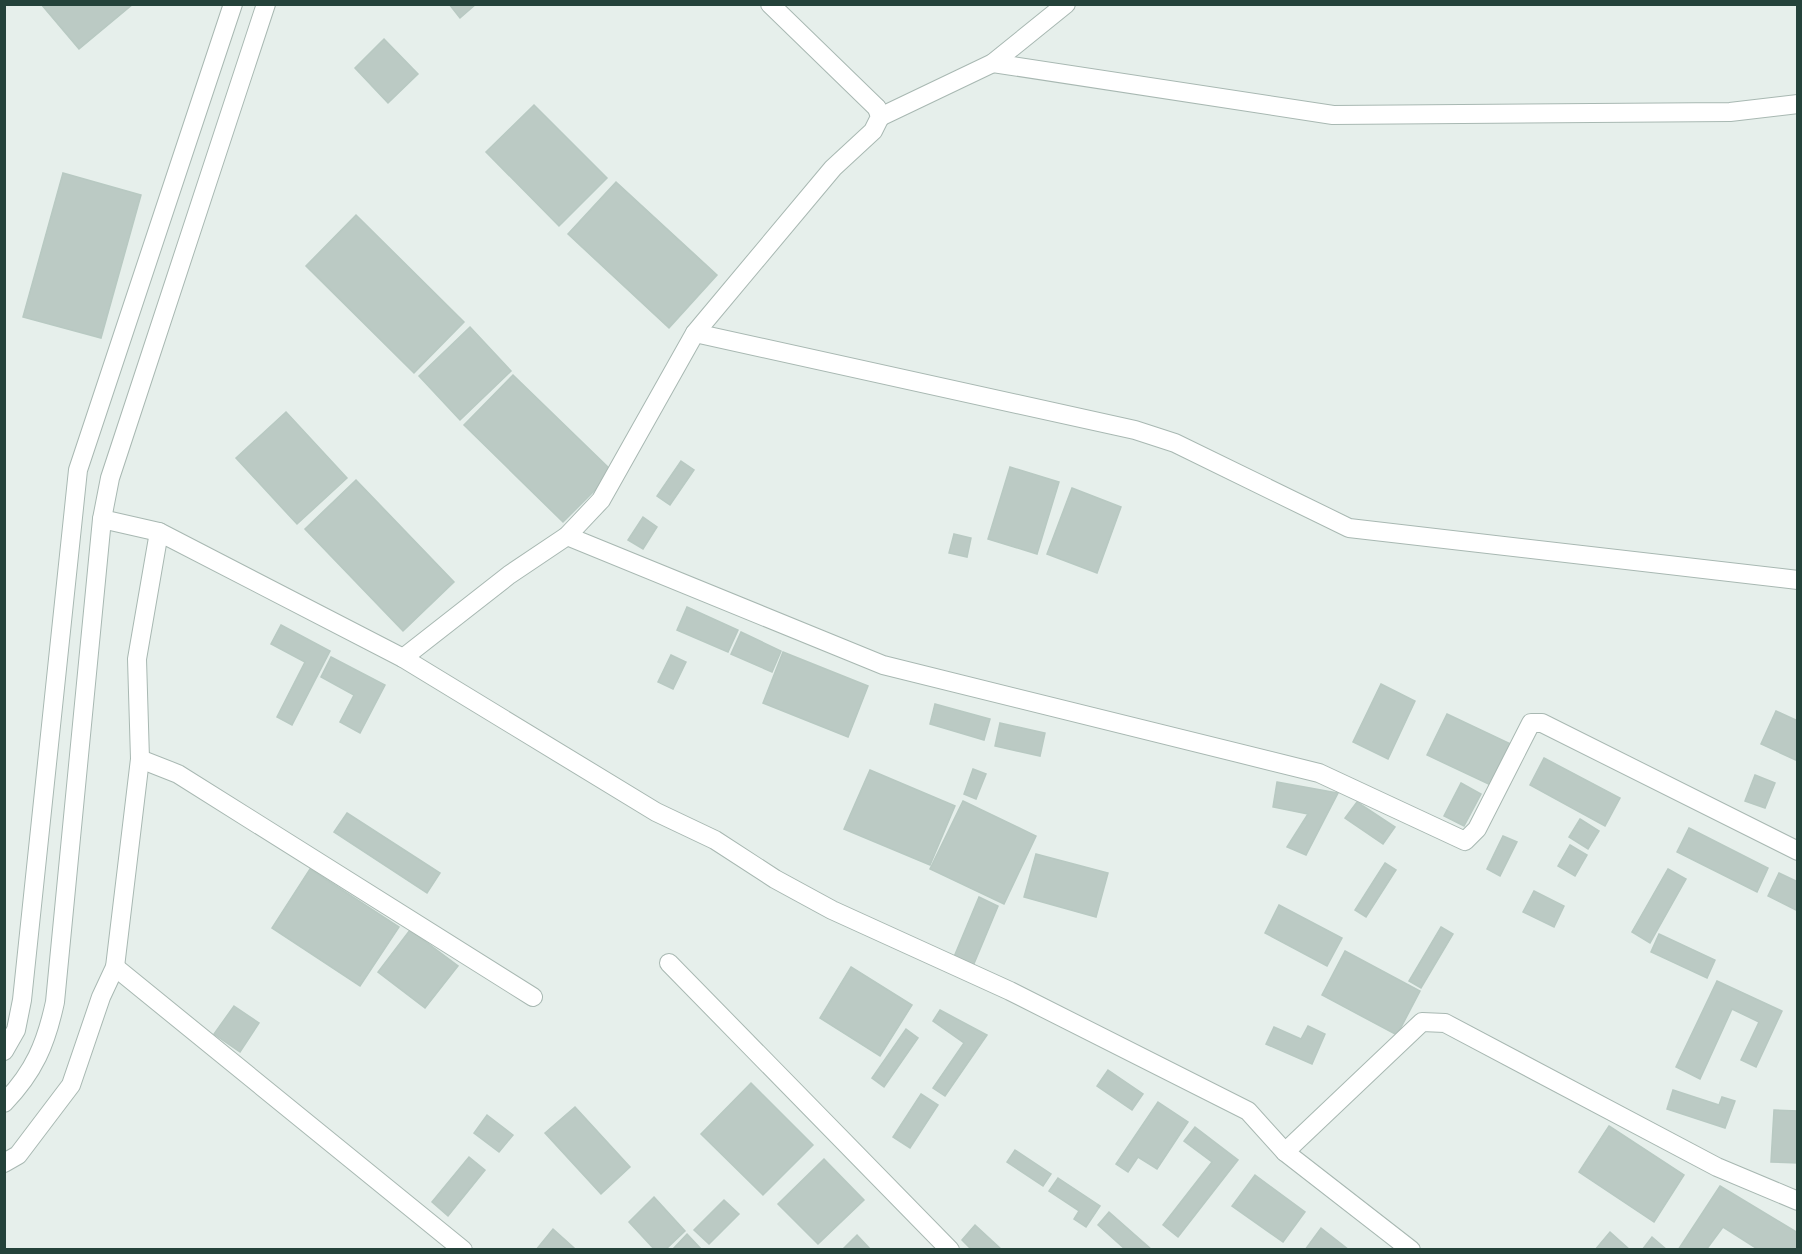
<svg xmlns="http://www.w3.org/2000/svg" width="1802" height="1254" font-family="Karla,sans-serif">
<rect width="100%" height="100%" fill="#e6efeb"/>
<g fill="#bbcac4" stroke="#b8c9c2" stroke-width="1.5">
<path d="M 41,4 L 133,4 L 79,49 Z"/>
<path d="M 449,4 L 476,4 L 460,18 Z"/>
<path d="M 384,39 L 418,74 L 388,103 L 355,68 Z"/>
<path d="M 534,105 L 607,178 L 559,226 L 486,152 Z"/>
<path d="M 63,173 L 141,195 L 101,338 L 23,317 Z"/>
<path d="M 616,182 L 717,275 L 669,328 L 568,234 Z"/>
<path d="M 356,215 L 464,322 L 414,373 L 306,266 Z"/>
<path d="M 470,327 L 511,371 L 460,420 L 419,376 Z"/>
<path d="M 513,375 L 613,472 L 563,522 L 464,425 Z"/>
<path d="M 286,412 L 347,478 L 297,524 L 236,458 Z"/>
<path d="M 681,461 L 694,470 L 670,505 L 657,496 Z"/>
<path d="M 1010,467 L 1059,482 L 1037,554 L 988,539 Z"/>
<path d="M 356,480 L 454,582 L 403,631 L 305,529 Z"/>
<path d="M 1072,488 L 1121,507 L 1097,573 L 1047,554 Z"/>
<path d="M 643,517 L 657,527 L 643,549 L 628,540 Z"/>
<path d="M 954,534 L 971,538 L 967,557 L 949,553 Z"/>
<path d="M 687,607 L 738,630 L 728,652 L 677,630 Z"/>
<path d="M 281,625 L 330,651 L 292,725 L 277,717 L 305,662 L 271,644 Z"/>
<path d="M 741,632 L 781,651 L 772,672 L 731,654 Z"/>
<path d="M 783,652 L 868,686 L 848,737 L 763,703 Z"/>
<path d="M 671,655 L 686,662 L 673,689 L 658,682 Z"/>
<path d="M 331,657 L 385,685 L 360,733 L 340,722 L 354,695 L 321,677 Z"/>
<path d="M 1381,684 L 1415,701 L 1388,759 L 1353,742 Z"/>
<path d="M 935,704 L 990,719 L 984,740 L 930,724 Z"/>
<path d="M 1776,711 L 1798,721 L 1798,761 L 1761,744 Z"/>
<path d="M 1447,714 L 1515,746 L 1495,787 L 1427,755 Z"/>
<path d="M 1000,723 L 1045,733 L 1040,756 L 995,746 Z"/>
<path d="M 1544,758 L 1620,798 L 1605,826 L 1530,785 Z"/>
<path d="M 973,769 L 986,774 L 976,799 L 964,794 Z"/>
<path d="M 870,770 L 955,806 L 930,865 L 844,829 Z"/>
<path d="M 1755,775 L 1775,783 L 1765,808 L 1745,801 Z"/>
<path d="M 1277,782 L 1338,793 L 1306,855 L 1287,847 L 1308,814 L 1273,807 Z"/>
<path d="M 1461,783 L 1481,794 L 1464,826 L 1444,816 Z"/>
<path d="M 963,801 L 1036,836 L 1004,904 L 930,869 Z"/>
<path d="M 1357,802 L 1395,827 L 1383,844 L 1345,818 Z"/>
<path d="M 347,813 L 440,873 L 427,893 L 334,832 Z"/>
<path d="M 1580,819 L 1599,831 L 1588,849 L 1569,837 Z"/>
<path d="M 1689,828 L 1768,868 L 1757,892 L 1677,852 Z"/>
<path d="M 1503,836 L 1517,842 L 1500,876 L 1487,869 Z"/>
<path d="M 1570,845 L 1587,855 L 1575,876 L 1558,866 Z"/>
<path d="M 1036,854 L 1108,873 L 1096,917 L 1024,897 Z"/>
<path d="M 1385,863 L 1396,870 L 1366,917 L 1355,910 Z"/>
<path d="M 310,869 L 399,927 L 360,986 L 272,928 Z"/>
<path d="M 1668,869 L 1686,879 L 1650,943 L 1632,932 Z"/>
<path d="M 1779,873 L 1798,882 L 1798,911 L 1768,896 Z"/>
<path d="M 1534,891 L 1564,906 L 1554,927 L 1523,912 Z"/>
<path d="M 979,897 L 998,906 L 973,966 L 954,957 Z"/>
<path d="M 1279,905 L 1342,938 L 1327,966 L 1265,933 Z"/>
<path d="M 1441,927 L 1453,934 L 1421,988 L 1409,981 Z"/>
<path d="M 410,930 L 458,966 L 425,1008 L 378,972 Z"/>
<path d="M 1659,934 L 1715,960 L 1707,978 L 1651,952 Z"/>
<path d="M 1345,951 L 1420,991 L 1397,1035 L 1322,995 Z"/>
<path d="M 851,967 L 912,1005 L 880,1056 L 820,1018 Z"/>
<path d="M 1717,981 L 1782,1011 L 1756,1067 L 1741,1060 L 1759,1022 L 1732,1009 L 1700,1079 L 1676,1067 Z"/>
<path d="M 234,1006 L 259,1023 L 240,1052 L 214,1034 Z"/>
<path d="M 940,1010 L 987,1035 L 945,1096 L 933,1088 L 964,1043 L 933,1021 Z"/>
<path d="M 1308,1026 L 1325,1034 L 1312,1064 L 1266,1044 L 1274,1027 L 1301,1039 Z"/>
<path d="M 906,1029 L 918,1038 L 884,1087 L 872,1078 Z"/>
<path d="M 1108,1070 L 1143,1094 L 1132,1110 L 1097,1086 Z"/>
<path d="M 751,1083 L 813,1145 L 763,1195 L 701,1134 Z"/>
<path d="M 1673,1090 L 1719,1105 L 1722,1097 L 1735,1101 L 1725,1128 L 1667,1109 Z"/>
<path d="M 921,1094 L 938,1105 L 910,1148 L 893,1137 Z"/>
<path d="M 1158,1102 L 1188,1122 L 1157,1169 L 1138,1157 L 1128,1172 L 1116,1164 Z"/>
<path d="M 575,1107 L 630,1167 L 601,1194 L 545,1133 Z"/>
<path d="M 1774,1110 L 1798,1111 L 1798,1163 L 1771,1162 Z"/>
<path d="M 487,1115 L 513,1135 L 499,1152 L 474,1133 Z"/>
<path d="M 1609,1126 L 1684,1175 L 1654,1222 L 1579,1172 Z"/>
<path d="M 1195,1127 L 1238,1160 L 1178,1237 L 1163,1225 L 1212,1162 L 1184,1141 Z"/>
<path d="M 1015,1150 L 1051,1174 L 1043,1186 L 1007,1162 Z"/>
<path d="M 469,1157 L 485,1170 L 448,1216 L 432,1202 Z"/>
<path d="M 824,1159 L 864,1200 L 818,1244 L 778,1204 Z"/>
<path d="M 1255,1175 L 1305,1212 L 1283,1242 L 1232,1206 Z"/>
<path d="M 1058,1178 L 1100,1206 L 1086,1227 L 1074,1219 L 1079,1211 L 1049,1191 Z"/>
<path d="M 1720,1186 L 1798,1233 L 1798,1250 L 1759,1250 L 1723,1227 L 1706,1250 L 1678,1250 Z"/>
<path d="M 654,1197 L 685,1231 L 665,1250 L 655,1250 L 629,1222 Z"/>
<path d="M 724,1200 L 739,1214 L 709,1244 L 694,1230 Z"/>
<path d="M 1109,1212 L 1152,1250 L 1126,1250 L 1098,1225 Z"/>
<path d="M 975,1225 L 1002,1250 L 972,1250 L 962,1240 Z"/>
<path d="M 1321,1228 L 1349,1250 L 1305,1250 Z"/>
<path d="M 553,1229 L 574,1248 L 573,1250 L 536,1250 Z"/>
<path d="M 1610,1232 L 1630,1250 L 1595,1250 Z"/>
<path d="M 687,1234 L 702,1250 L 672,1250 Z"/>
<path d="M 857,1235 L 871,1250 L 842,1250 Z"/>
<path d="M 1652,1237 L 1667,1250 L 1642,1250 Z"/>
</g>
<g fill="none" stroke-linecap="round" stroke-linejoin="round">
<defs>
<path id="lane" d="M 770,4 L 877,108"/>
<g id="street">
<path d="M 993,63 L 1333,115 L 1730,112 L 1798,104"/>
<path d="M 880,117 L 993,63 L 1066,4"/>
<path d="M 695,333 L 1135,430 L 1175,443 L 1349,528 L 1798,580"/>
<path d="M 102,519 L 159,532"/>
<path d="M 567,536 L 883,665 L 1319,773 L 1465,841 L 1477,829 L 1531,723 L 1542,723 L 1798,851"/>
<path d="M 403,658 L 509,575 L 567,536 L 601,500 L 695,333 L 833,168 L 873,131 L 880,117 L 877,108"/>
<path d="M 140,759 L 178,774 L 533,997"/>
<path d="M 669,963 L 950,1250"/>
<path d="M 115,967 L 463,1250"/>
<path d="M 4,1051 L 16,1030 L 22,1000 L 78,470 L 233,4"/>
<path d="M 4,1103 C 34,1072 46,1044 55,1002 L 102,519 L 110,478 L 266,4"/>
<path d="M 1285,1152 L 1422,1022 L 1445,1023 L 1717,1167 L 1798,1201"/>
<path d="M 4,1163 L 18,1155 L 71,1085 L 101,997 L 115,967 L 140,759 L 137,659 L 159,532 L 403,658 L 656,812 L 715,840 L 775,879 L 832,910 L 1010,991 L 1248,1111 L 1285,1152 L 1411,1250"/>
</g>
</defs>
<use href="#lane" stroke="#a8b8b2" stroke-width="20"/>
<use href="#street" stroke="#a8b8b2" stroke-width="20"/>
<use href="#lane" stroke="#fff" stroke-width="18"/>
<use href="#street" stroke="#fff" stroke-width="18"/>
</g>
<rect width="1802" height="1254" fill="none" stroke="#24423a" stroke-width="12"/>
</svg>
